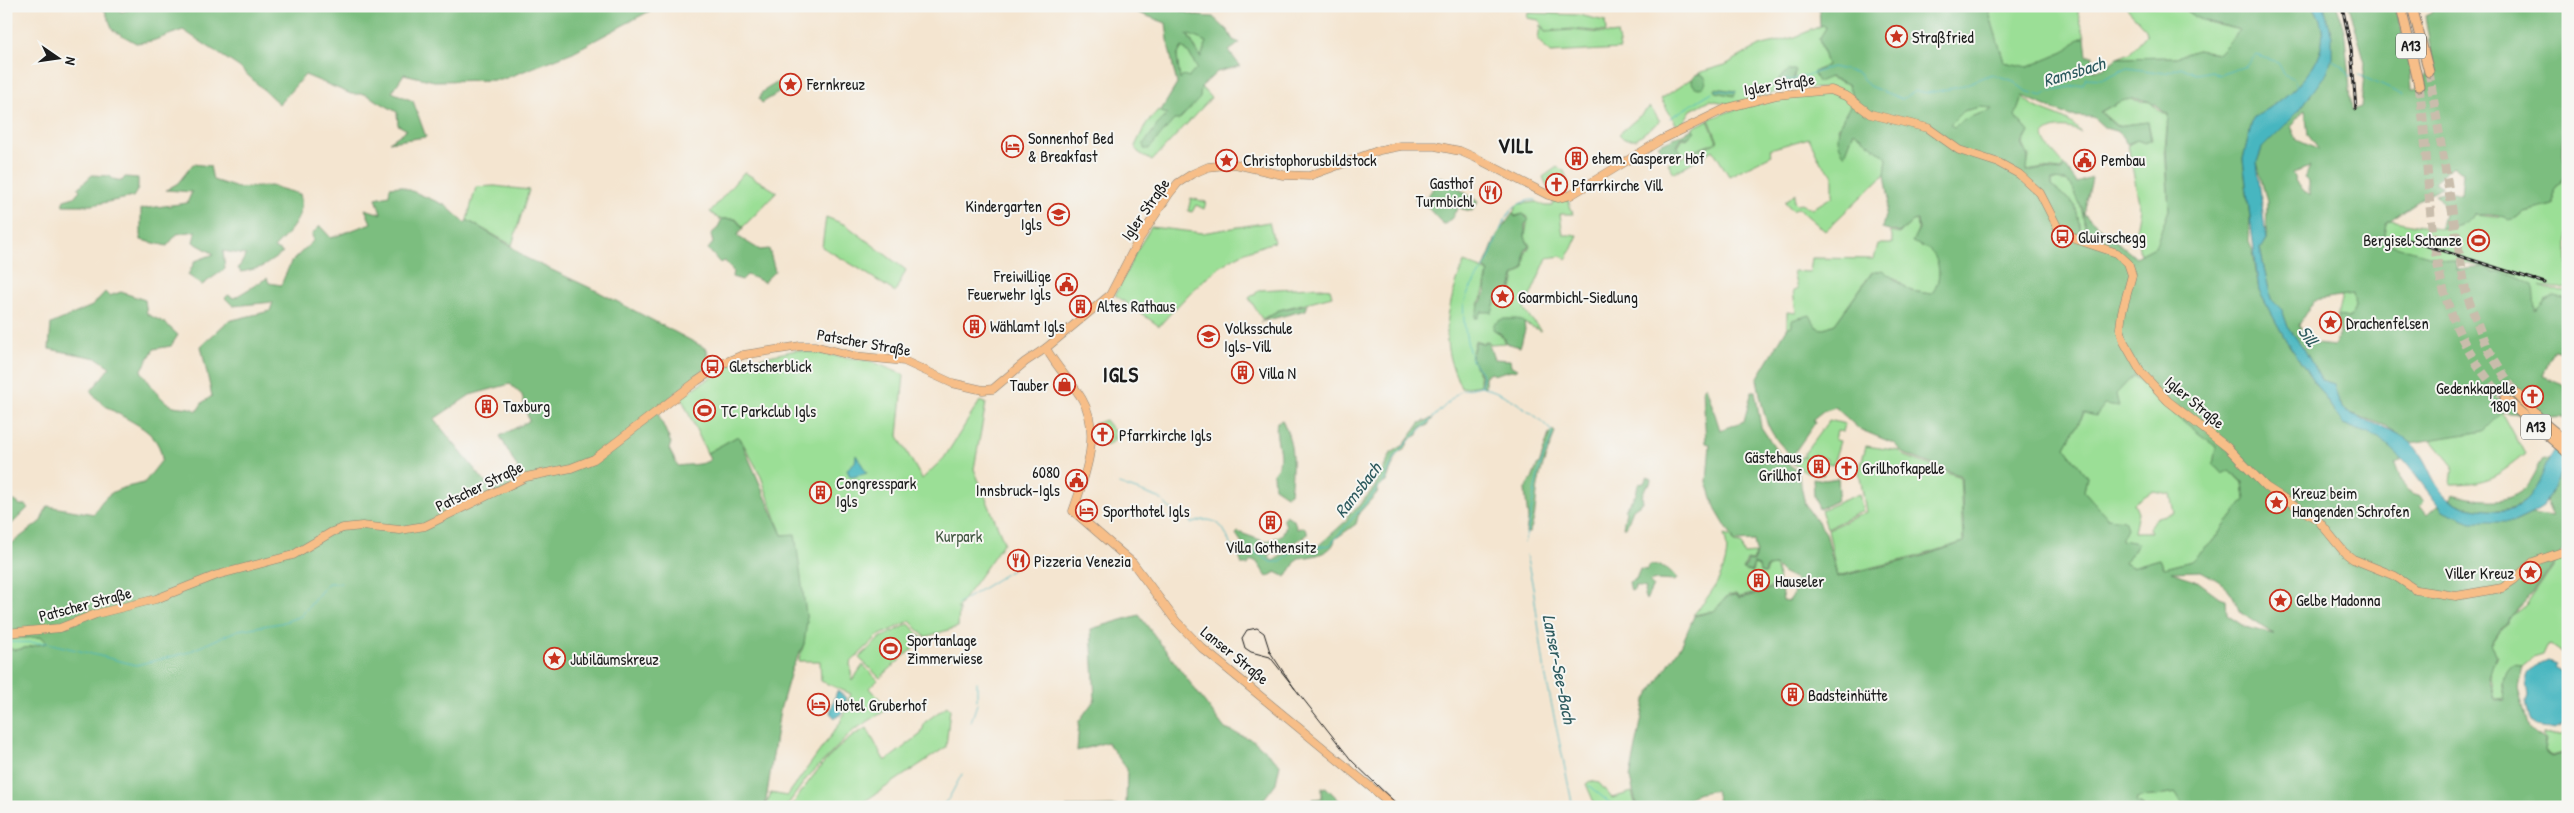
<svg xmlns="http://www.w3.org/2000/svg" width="2574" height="813" font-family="'Patrick Hand',sans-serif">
<rect width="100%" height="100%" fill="#f6f6f2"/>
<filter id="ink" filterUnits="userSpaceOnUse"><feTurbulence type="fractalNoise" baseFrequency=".02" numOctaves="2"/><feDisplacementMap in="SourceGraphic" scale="10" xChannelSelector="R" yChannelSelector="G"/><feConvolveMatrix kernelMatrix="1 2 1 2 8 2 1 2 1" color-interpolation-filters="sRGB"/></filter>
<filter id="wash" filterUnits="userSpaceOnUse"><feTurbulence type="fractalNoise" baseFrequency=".0096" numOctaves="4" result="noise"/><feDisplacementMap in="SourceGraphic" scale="20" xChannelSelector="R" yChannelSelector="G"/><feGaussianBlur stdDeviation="1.12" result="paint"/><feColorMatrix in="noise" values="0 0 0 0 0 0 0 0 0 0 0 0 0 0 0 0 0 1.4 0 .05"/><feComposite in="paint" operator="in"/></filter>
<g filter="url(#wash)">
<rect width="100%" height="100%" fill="#f4e5d0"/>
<g fill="#9bdf96" stroke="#5c7e59" fill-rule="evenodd">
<path d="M 1987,6 L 2079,6 L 2078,13 L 2085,37 L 2079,39 L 2064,52 L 2028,67 L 2004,62 Z"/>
<path d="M 2125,6 L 2181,6 C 2197,23 2220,25 2241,30 L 2219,53 L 2197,50 L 2176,57 L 2117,58 L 2130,53 L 2147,34 L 2146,29 Z"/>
<path d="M 1528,13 L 1579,15 L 1605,21 L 1606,32 L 1572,29 L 1545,31 L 1539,20 L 1527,18 Z"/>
<path d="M 1540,25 L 1545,32 L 1572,30 L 1611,34 L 1617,33 L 1620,49 L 1550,53 L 1538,40 Z"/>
<path d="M 1823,25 L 1826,28 L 1819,39 L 1827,65 L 1813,72 L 1848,84 L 1854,99 L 1833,88 L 1793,89 L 1795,70 L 1781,91 L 1731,104 L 1710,100 L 1691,110 L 1679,129 L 1661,99 L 1701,72 L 1725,65 L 1759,46 L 1795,37 Z"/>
<path d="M 1187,33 L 1207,42 L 1201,58 Z"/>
<path d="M 1182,47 L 1189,53 L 1197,68 L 1189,78 L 1180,81 L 1177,56 Z"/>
<path d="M 1201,87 L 1211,98 L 1152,161 L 1138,152 L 1135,146 L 1146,124 L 1158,110 L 1169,114 L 1149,149 Z"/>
<path d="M 1827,93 L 1838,94 L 1851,104 L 1838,128 L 1845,154 L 1854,131 L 1887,158 L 1885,174 L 1825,231 L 1798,208 L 1793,211 L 1785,202 L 1795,193 L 1794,202 L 1796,204 L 1801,203 L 1812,209 L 1833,196 L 1833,175 L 1821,163 L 1809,138 L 1770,149 L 1772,155 L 1729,176 L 1713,150 L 1674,173 L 1668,163 L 1718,142 L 1709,119 C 1748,103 1785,97 1827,93 Z"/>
<path d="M 2022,96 C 2037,115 2067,112 2081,133 C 2071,126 2052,125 2044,135 C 2044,147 2059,156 2064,166 L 2061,170 L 2044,168 L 2026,171 L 2029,157 L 2023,144 L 2029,132 L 2015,116 Z"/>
<path d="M 2130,96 L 2133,100 L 2150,102 L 2158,110 L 2168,115 L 2165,148 L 2169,210 L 2155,247 L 2140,255 L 2136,230 L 2140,208 L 2128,145 L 2137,140 L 2145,143 L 2152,140 L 2148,122 L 2117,126 L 2101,112 L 2124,99 L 2130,100 Z"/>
<path d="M 1650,107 L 1660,121 L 1636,139 L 1624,139 L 1619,134 Z"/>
<path d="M 1980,107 L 1992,107 L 1991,111 C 1977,114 1965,118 1954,128 L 1950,124 L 1963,111 Z"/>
<path d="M 1708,120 L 1717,142 L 1682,155 L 1678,147 L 1683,138 L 1687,139 L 1695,131 L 1692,128 Z"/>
<path d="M 1557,167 L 1564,171 L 1569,185 L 1567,192 L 1560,195 L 1550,193 L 1543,177 ZM 1555,175 L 1558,182 L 1561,182 L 1562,191 L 1556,192 C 1550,190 1550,182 1550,177 Z"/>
<path d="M 744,172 L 777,192 L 743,227 L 736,219 L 719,219 L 710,212 Z"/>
<path d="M 2568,173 L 2568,288 L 2546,288 L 2540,286 L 2547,290 L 2568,291 L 2568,299 L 2545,300 L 2534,311 L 2500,272 L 2494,273 L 2484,267 L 2440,259 L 2392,245 L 2384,235 L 2386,223 L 2390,220 C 2410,223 2463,239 2474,214 L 2517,218 L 2524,212 L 2554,205 L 2554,191 Z"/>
<path d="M 2052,180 C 2057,181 2064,180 2068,182 C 2079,188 2083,216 2085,228 L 2102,241 L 2082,236 L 2075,205 L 2052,186 Z"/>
<path d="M 495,186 L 529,190 L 512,245 L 467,220 L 476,187 Z"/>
<path d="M 1191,198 L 1206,202 L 1204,209 L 1196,205 L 1192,212 L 1188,211 Z"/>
<path d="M 1568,200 L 1573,214 L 1560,214 L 1563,235 L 1578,235 L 1567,259 L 1561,256 L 1547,258 L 1524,310 L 1541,331 C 1524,324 1511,313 1494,324 L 1493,329 L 1500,334 L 1505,343 L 1490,344 L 1488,341 L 1483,343 L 1475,340 L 1471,357 L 1480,377 L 1480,385 L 1461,388 C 1457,377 1451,366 1449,355 C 1442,323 1453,291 1464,262 L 1489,272 C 1484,283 1486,293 1478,304 L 1481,312 L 1485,311 L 1497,297 L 1508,299 L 1507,295 L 1511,294 L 1515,276 L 1524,269 L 1526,252 L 1530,246 L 1525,237 L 1528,217 L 1523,214 L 1515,216 L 1513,213 L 1518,204 L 1537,202 L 1545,206 L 1552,206 L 1554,201 Z"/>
<path d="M 826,217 L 846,225 L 906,270 L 895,292 L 858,268 L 822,247 Z"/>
<path d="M 1917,220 L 1918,230 L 1913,242 C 1918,244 1926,247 1931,251 C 1942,261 1941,285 1931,294 L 1911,291 L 1895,278 L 1872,272 L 1835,324 L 1822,329 L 1816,326 L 1787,329 L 1787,312 L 1796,313 L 1793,291 L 1797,290 L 1793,271 L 1810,272 L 1812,258 L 1874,259 L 1878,244 L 1892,244 L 1892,236 L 1889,232 L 1900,234 L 1913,221 Z"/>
<path d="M 1269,222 L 1274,242 C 1263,246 1251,249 1241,254 C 1209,270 1183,300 1159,326 L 1115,295 L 1137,250 L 1151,227 L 1202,233 Z"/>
<path d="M 1311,287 L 1330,289 L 1332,296 L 1279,310 L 1262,319 L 1249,298 L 1260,290 Z"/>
<path d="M 2354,294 L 2355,307 L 2350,318 L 2337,316 L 2342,295 Z"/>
<path d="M 796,350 L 871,361 L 904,375 L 898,436 L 922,479 L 944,458 L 980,401 L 986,403 L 974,469 L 1004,542 L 957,609 L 959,609 L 958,627 L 925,637 L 910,621 L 878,636 L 850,663 L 852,681 L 863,665 L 878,680 L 870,688 L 888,709 L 854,730 L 806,779 L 786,807 L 765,807 L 771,793 L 787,796 L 840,723 L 851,694 L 821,681 L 820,661 L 798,661 L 804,644 L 795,535 L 782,535 L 760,474 L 740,438 L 738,436 L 707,453 L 681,397 L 729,365 Z"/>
<path d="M 2133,376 L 2140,380 L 2158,401 L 2216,447 L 2230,470 L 2243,483 L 2245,500 L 2211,543 L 2192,561 L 2164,568 L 2160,559 L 2132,567 L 2125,563 C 2118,525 2107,519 2084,491 L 2087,477 L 2065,447 L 2085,412 L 2104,405 ZM 2153,491 L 2170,494 L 2174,513 L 2157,517 L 2149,528 L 2151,532 L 2134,532 L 2138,513 L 2134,503 Z"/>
<path d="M 2502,412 L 2525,454 C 2498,476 2487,484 2451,484 L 2453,466 L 2431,439 L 2484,431 Z"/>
<path d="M 1105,420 L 1114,431 L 1115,440 L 1108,445 L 1098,446 L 1095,443 L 1094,424 ZM 1102,427 L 1111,438 L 1104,443 L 1097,430 Z"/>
<path d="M 1829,420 L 1845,424 L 1843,432 L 1837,431 L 1835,440 L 1840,441 L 1833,464 L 1827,463 L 1827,459 L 1813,455 L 1809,469 L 1824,473 L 1823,475 L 1807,472 L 1793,464 L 1797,459 L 1800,460 L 1802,456 L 1805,458 L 1804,454 Z"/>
<path d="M 1866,446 L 1900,451 L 1905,456 L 1960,477 L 1963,542 L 1919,556 L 1837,576 L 1828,529 L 1866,512 L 1859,471 Z"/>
<path d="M 1859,494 L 1863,511 L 1827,528 L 1821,510 Z"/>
<path d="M 1724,535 L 1732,537 L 1734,543 L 1741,544 L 1744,554 L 1755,553 L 1753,561 L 1747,560 L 1743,570 L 1752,573 L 1754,564 L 1759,566 L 1760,572 L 1766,574 L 1768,567 L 1775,566 L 1779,580 C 1769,591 1753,594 1739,597 L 1736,594 L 1728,595 L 1714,611 L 1693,615 C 1711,595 1735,563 1724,535 Z"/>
<path d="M 2568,556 L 2568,657 L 2551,645 L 2547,646 L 2543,655 L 2533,658 L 2523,666 L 2513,665 C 2501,675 2501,685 2506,699 L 2495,700 L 2490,670 L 2497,655 L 2491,645 L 2501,630 L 2509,624 L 2510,617 L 2527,604 L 2558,559 Z"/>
<path d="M 909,624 L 923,639 L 880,678 L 859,658 L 880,638 Z"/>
<path d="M 42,637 L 48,643 L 16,650 L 6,648 L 6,639 Z"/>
<path d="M 1798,689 L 1804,694 L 1801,703 L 1792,700 L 1790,690 Z"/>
<path d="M 947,706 L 950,709 L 946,747 L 856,807 L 791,807 C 810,779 835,743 867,728 L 884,760 L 887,760 L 921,734 L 925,722 Z"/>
<path d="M 2568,730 L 2568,751 L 2551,756 L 2544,752 L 2546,740 L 2542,735 L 2561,734 Z"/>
<path d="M 1590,781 L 1599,783 L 1612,798 L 1632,792 L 1636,807 L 1596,807 L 1586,784 Z"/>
<path d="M 2177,793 L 2184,807 L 2144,807 L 2136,802 L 2137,799 C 2151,795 2162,796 2177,793 Z"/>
</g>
<g fill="#7cbe7f" stroke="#4c6d4e" fill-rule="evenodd">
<path d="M 103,6 L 118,6 L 121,12 L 134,8 L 135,6 L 659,6 L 573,52 L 501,80 L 434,81 L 404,74 L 392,92 L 413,101 L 426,137 L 389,142 L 407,130 L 398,125 L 397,112 L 365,94 L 351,94 L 305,75 L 279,104 L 239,67 L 183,30 L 152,41 L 136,43 L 113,30 Z"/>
<path d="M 1120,6 L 1167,6 L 1198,16 L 1213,17 L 1228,31 L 1233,40 L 1240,43 L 1229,51 L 1240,66 L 1217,72 L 1201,87 L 1200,98 L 1179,120 L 1174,120 L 1149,149 L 1144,149 L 1144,144 L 1158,124 L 1168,114 L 1160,112 L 1177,84 L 1169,48 L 1166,23 ZM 1187,34 L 1207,42 L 1201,57 L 1200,57 ZM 1182,47 L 1189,53 L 1197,68 L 1189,77 L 1183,75 L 1180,80 L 1177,56 Z"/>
<path d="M 1819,6 L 1987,6 L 2004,62 L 2028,67 L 2064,52 L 2079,39 L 2085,37 L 2087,56 L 2093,56 L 2092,70 L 2103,69 L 2117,58 L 2176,57 L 2197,50 L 2219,53 L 2240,30 C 2220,23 2198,24 2181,6 L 2313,6 C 2345,54 2289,98 2253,118 L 2243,159 L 2250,218 L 2249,242 L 2253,251 L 2259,291 L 2287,342 L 2343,424 L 2379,437 L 2402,459 L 2395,464 L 2401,481 L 2411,493 L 2420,496 L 2424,502 L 2420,506 L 2427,515 L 2438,505 L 2442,510 L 2514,522 L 2531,514 L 2553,517 L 2546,501 L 2560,474 L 2568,466 L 2568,543 L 2533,593 L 2510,617 L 2508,624 L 2501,629 L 2491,644 L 2496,654 L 2489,677 L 2495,701 L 2506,700 C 2503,685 2500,675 2513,665 L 2523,666 L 2518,689 L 2529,729 L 2545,740 L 2544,752 L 2551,757 L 2568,752 L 2568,807 L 2184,807 L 2176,793 C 2162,796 2151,795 2137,799 L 2136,802 L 2144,807 L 1726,807 L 1719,806 L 1715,790 L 1695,794 L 1683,804 L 1674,807 L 1637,807 L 1630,778 L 1645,701 L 1682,644 L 1694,616 L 1714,611 L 1728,596 L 1736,595 L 1739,598 L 1758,594 L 1780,584 L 1783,600 L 1789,601 L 1793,595 L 1796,580 L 1782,573 L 1775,566 L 1767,567 L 1765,573 L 1760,572 L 1759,566 L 1754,564 L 1751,572 L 1744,570 L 1748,561 L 1754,562 L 1756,552 L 1754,541 L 1735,542 L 1716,510 L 1707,482 L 1710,444 L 1706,443 L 1703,389 L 1706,386 L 1720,430 L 1744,421 L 1752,391 L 1755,391 L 1761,427 L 1784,461 L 1798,471 L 1805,505 L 1826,533 L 1837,577 L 1920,557 L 1964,542 L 1961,476 L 1905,454 L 1893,443 L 1859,429 L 1835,407 L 1823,411 L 1813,419 L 1815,423 L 1792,456 C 1764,431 1764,414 1757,379 L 1788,327 L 1792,326 L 1792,320 L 1810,315 L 1816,326 L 1822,329 L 1835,324 L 1872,273 L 1882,270 L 1911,291 L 1931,294 C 1941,284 1942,261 1930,251 C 1926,247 1918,245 1912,242 L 1919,230 L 1918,220 L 1913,221 L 1900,233 L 1882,228 L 1889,199 L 1885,174 L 1887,158 L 1854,131 L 1845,155 C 1829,136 1844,117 1854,99 L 1848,84 L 1830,77 L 1818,82 L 1813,73 L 1827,65 L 1819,39 L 1826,28 L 1823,25 L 1820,26 ZM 2022,96 L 2070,116 L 2093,117 L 2105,128 L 2119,132 L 2127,144 L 2137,140 L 2145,143 L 2151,140 L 2148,122 L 2116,126 L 2100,112 C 2116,103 2129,95 2148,101 C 2155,104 2161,111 2168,114 L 2166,147 L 2169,210 L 2155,247 L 2135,257 L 2084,214 L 2092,178 L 2077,183 L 2065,166 L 2061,171 L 2044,169 L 2027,171 L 2028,157 L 2022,144 L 2029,132 L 2015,116 ZM 1980,107 L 1992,108 L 1990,111 C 1977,114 1965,118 1954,127 L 1950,124 L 1963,111 ZM 2052,180 L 2066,181 L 2071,185 L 2082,208 L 2085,228 L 2101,241 L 2082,236 L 2075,205 L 2052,186 ZM 2133,376 L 2140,380 L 2158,401 L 2216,447 L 2213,464 L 2222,474 L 2230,470 L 2243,482 L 2245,500 L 2211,543 L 2192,561 L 2164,568 L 2160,559 L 2132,567 L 2125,563 L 2138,543 L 2121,540 L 2127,528 L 2124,520 L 2108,518 L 2084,491 L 2087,477 L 2065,447 L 2084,413 L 2096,416 L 2104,405 L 2119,407 L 2116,394 ZM 2201,571 C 2221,582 2232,587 2239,611 L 2274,634 L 2245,627 L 2227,615 L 2226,599 L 2219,597 L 2196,580 L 2171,572 ZM 1798,689 L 1804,694 L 1801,703 L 1792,700 L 1790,690 Z"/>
<path d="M 2324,6 L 2337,6 L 2344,27 L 2352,110 L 2361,107 L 2365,62 L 2349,6 L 2393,6 L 2401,26 L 2410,66 L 2412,89 L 2415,89 L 2425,85 L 2424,75 L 2434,70 L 2425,16 L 2431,13 L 2435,6 L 2568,6 L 2563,155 L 2568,173 L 2554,191 L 2554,205 L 2524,212 L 2517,218 L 2508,220 C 2500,212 2486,214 2474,214 C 2469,226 2451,228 2440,228 C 2445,215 2447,203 2435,194 L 2446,191 L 2461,195 L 2463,172 L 2452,166 L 2435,182 L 2443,187 L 2430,193 L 2390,220 L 2386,223 L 2384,235 L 2392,245 L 2455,262 L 2457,270 L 2485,267 L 2494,273 C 2508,271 2521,278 2533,285 L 2535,310 L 2545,300 L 2555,296 L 2568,299 L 2568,353 L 2553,350 L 2543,376 L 2568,386 L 2568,417 L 2549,418 L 2503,412 L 2484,431 L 2411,443 L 2386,426 L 2345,411 L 2337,397 L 2334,384 L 2321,380 L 2304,349 L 2288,327 L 2282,310 L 2271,299 L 2260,249 L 2266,239 L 2267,202 L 2257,162 L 2262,148 L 2298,112 L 2311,94 L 2332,37 ZM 2305,109 L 2308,135 L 2319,150 L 2297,140 L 2291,126 ZM 2310,167 L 2304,178 L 2309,181 L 2309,196 L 2296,182 L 2292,173 ZM 2353,294 L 2355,307 L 2350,318 L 2337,316 L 2340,332 L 2334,346 L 2308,343 L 2299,325 L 2314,300 Z"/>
<path d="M 1789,70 L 1795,70 L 1796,73 L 1794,74 L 1793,89 L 1781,91 L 1776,82 Z"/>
<circle cx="1699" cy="81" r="7"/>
<path d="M 781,80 L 789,83 L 788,87 L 762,103 L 759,99 L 762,92 Z"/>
<path d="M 1715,88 L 1736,91 L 1734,96 L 1716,92 Z"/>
<path d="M 1693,129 L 1695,131 L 1687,138 L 1682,137 L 1677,147 L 1681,155 L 1672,160 L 1669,154 L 1664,156 L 1658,145 Z"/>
<path d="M 193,164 L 210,166 L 213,180 L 238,188 L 271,186 L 300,194 C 306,217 289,232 274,248 L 283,253 L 262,267 L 242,272 L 238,269 L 246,255 L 223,251 L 225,269 L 202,285 L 188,275 L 195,261 L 214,254 L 193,242 L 196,231 L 177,234 L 167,246 L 141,240 L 141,209 L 187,203 L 192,192 L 166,190 L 178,183 Z"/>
<path d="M 92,175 L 110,176 L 113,179 L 122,181 L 125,177 L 138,178 L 138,189 L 133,197 L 92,205 L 62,205 L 64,200 L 74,197 L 80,190 L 78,188 Z"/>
<path d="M 1441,176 L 1478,202 L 1472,211 L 1462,209 L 1459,207 L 1453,215 L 1454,216 L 1444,225 L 1427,207 L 1415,200 L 1417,195 L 1426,199 Z"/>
<path d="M 400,186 L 445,205 L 465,223 L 467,220 L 511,246 L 524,257 L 597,291 L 707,349 L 708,367 L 656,409 L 671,443 L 669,449 L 678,466 C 689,464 700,466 710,460 L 707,453 L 738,436 L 740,438 L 782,535 L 795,534 L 807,621 L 804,644 L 792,668 L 780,710 L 765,807 L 6,807 L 6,648 L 16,650 L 47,643 L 42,637 L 6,639 L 6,548 L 41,521 L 47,506 L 94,514 C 107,489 119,489 144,483 L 162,460 C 160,421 109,420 91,391 L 110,367 L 97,358 L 49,349 L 51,324 L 92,306 L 105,292 L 109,296 L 121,292 L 145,300 L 147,314 L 165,323 L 178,335 L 171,346 L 154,349 L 141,371 C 149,381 161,403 174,406 C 182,408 190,406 197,411 L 203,402 L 212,396 L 201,346 L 228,321 L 270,311 L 273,302 L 233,306 L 225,298 L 228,295 L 234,298 L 267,278 L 269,283 L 281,285 L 291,262 L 313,241 L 312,234 L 320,226 L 331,238 L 371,223 L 365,209 L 381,214 L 376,198 L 389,195 L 390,187 ZM 510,384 L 522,395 L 529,421 L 500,436 L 518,469 L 489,487 L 434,419 L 470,395 Z"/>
<path d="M 1513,213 L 1515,217 L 1523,214 L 1529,220 L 1525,224 L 1525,237 L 1529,246 L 1525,251 L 1524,268 L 1514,276 L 1510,294 L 1507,294 L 1508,299 L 1497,297 L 1492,312 L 1481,312 L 1478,318 L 1475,318 C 1477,309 1480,304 1484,296 C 1488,288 1485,280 1489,272 L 1484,268 L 1497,235 Z"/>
<path d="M 722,219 L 735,219 L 743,228 L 737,236 L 760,250 L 769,249 L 775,271 L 764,282 L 747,275 L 742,280 L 732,277 L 733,271 L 725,261 L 720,263 L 708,249 L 713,243 L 711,234 L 717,229 Z"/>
<path d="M 1308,304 L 1306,310 L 1260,322 L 1279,310 Z"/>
<path d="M 1502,319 L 1517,319 L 1524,322 L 1525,330 L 1520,347 L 1506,343 L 1501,334 L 1493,329 L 1494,324 Z"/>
<path d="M 1476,341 L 1483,344 L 1488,342 L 1494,359 L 1510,360 L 1511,366 L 1518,369 L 1516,371 L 1511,370 L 1493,375 L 1491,373 L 1485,376 L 1485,387 L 1481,384 L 1481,376 L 1471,357 Z"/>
<path d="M 1433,418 L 1427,426 L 1420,428 L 1418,435 L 1410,439 L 1405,449 L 1397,454 L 1386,482 L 1379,486 L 1377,493 L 1359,513 L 1356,524 L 1335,539 C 1333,554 1311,557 1298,558 L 1286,577 L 1276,572 L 1267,577 L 1256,561 L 1250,561 L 1248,565 L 1242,565 L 1239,556 L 1244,546 L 1236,534 L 1238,532 L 1266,542 L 1282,535 L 1286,526 L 1283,518 L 1286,515 L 1294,520 L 1297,529 L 1304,527 L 1307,530 L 1307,535 L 1285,548 L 1271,553 L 1269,558 L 1273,561 C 1286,553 1303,541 1318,546 L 1346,521 L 1349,513 L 1354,511 L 1374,488 L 1391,453 L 1404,445 L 1420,423 Z"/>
<path d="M 1282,420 C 1295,445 1293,466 1290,493 L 1286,495 L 1274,487 L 1273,473 C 1288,458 1273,441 1277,422 Z"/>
<path d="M 1553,430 L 1555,432 C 1550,449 1542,463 1539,481 C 1535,499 1537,517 1529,533 L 1526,533 L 1528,520 L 1525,489 L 1532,479 L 1537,466 L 1539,465 L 1549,434 Z"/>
<path d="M 2543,459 L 2549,460 C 2545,468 2541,483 2537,489 C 2518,518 2476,513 2449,500 L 2452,494 C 2475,500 2505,506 2524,489 C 2532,482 2537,468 2543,459 Z"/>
<path d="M 1647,477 L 1651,479 L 1650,484 L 1646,486 L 1642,496 L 1643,502 L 1633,509 L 1626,527 L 1623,527 L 1626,511 L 1624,510 L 1636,494 L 1638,484 L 1644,483 Z"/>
<path d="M 1813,478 L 1825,480 L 1838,478 L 1839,492 L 1836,501 L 1819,509 L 1814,496 Z"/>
<path d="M 15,501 L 20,505 L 26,505 L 28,508 L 12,524 L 6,526 L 6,502 Z"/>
<path d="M 1650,565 C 1662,565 1670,568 1677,579 L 1675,581 L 1656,580 L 1649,582 L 1653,586 L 1646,600 L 1644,595 L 1646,588 L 1634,586 L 1635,589 L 1631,591 L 1629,582 L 1636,579 L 1640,569 L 1646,570 Z"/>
<path d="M 1139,615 L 1225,729 L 1253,740 L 1280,764 L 1276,783 L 1258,807 L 1066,807 L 1126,806 L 1127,769 L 1107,742 L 1077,751 L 1079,721 L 1095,699 L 1091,629 Z"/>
<path d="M 1326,787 L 1346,807 L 1328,807 L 1326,804 L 1323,807 L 1313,807 L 1313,799 L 1322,798 L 1322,788 Z"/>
</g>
<g fill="#47b6c0" stroke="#32696e">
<path d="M 2313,6 L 2324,6 L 2332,37 L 2332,59 L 2327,72 L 2298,112 L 2262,148 L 2257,162 L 2266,239 L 2260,249 L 2271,299 L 2282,310 L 2288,327 L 2304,349 L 2321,380 L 2334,384 C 2336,393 2338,402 2344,409 C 2348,415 2393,429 2405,438 C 2438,462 2425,503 2478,509 C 2489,510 2503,512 2513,508 C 2545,497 2540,454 2568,438 L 2568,466 L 2560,474 L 2543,507 L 2535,512 L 2514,522 L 2471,522 L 2442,510 L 2406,463 L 2379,438 L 2343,424 L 2287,342 L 2259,291 L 2243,159 L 2253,118 C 2289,98 2345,54 2313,6 Z"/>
<path d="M 856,455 L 867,473 L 853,477 L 849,475 L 847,469 L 855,462 Z"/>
<path d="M 2547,661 L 2557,664 L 2555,667 L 2563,672 L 2566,669 L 2568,672 L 2568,721 C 2558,731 2540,734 2531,721 C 2528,716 2527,707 2526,701 L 2528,696 C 2524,670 2524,671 2547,661 Z"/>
<path d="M 837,691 L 847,698 L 841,714 L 835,718 L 830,713 Z"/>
</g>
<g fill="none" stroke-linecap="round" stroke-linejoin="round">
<g stroke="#47b6c0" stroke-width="1">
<path d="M 2331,59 L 2341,65 L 2349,76 L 2353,76"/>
<path d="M 2359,75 L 2403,95"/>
<path d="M 1751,89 L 1774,86 L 1785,80 L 1792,80 L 1832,67 L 1858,73 L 1869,86 L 1902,99 L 1916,91 L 1928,93 L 1959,87 L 1986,76 L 1995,75 L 2011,80 L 2026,91 L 2042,96 C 2053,87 2068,89 2083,84 L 2086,78 L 2103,79 L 2127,68 L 2165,73 L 2181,67 L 2196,74 L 2212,71 L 2219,75 L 2246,66 L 2256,55 L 2278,62 L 2284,74 L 2293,78 L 2297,86"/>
<path d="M 1716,90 L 1736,92"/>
<path d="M 1670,118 L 1712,92"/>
<path d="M 1481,386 L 1487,388"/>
<path d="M 1488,389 C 1506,393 1541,418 1552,432 C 1552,441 1547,450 1543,458 C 1533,486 1533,514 1524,543"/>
<path d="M 1462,390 L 1481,386 L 1483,376 C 1480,369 1475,366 1472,360 C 1467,348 1462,316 1464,304 C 1466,294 1477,277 1484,268 C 1498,247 1501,198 1536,200"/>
<path d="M 1119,484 L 1159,498 L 1177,515 L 1187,518 L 1191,523 C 1196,523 1199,521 1203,520 C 1222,519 1226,533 1231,547"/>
<path d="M 1232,547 L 1256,553"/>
<path d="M 1256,553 L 1271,562 L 1281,562 L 1294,550 L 1330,545 L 1384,481 L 1396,456 L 1404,446 L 1459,392"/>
<path d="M 1526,555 L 1533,587 L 1545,673 L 1573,807"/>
<path d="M 958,604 L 1017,567"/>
<path d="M 6,642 L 48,643 L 136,665 L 186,653 L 238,630 L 281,623 L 301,616 L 328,583 L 341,583"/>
<path d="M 977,682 L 977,700"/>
<path d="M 971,722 L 977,704"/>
<path d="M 1589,786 L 1615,807"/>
<path d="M 941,807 L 949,798 L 962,774"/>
</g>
</g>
</g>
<g filter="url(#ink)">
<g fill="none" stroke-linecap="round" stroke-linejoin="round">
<g stroke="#c9bdac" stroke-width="9" stroke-dasharray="9 4.5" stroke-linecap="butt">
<path d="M 2429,72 L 2466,293 L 2486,346 L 2514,391"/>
<path d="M 2419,86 C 2436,202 2417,306 2505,399"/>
</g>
<defs>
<g id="major">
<path d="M 1046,348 C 1056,367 1071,381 1082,399 C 1102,433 1085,476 1073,511 L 1133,563 L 1176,621 L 1202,648 L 1395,807"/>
<path d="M 6,633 L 60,628 L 96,614 L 156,599 L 217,575 L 293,555 L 332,532 L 343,528 L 362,526 L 400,530 L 425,526 L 526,477 L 571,468 L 594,459 L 697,381 L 724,363 L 743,355 L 800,346 L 815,346 L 854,356 L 904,361 L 952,383 L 983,390 L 993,389 L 1025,362 L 1046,348 L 1110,295 L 1138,241 L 1169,194 L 1178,183 L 1192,174 L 1208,167 L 1235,164 L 1283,175 L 1309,176 L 1380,150 L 1401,146 L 1435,146 L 1460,151 L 1476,158 L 1548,195 L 1558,198 L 1571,195 L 1661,140 L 1727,108 L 1777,95 L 1831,90 L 1848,97 L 1870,114 L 1928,128 L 1959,150 L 1999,163 L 2019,174 L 2040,193 L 2057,226 L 2063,231 L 2078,240 L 2117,253 L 2128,263 L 2132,275 L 2122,312 L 2120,328 L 2124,342 L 2141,372 L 2168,401 L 2227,447 L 2266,487 L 2318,520 L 2344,552 L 2353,559 L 2395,576 L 2416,590 L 2456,596 L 2502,588 L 2514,580 L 2533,562 L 2568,550"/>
</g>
<g id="highway">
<path d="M 2401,6 L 2419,86"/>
<path d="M 2412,6 L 2429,72"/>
<path d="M 2514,391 L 2545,424 L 2568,443"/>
<path d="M 2505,399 L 2568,453"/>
</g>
</defs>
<use href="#major" stroke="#888076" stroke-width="9"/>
<use href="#highway" stroke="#888076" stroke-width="11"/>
<use href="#major" stroke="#f7be88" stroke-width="8"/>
<use href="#highway" stroke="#f7be88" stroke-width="9"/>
<path stroke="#1c1c1c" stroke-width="1" d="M 1295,689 L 1270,652 L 1264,633 L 1257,628 L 1247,630 L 1242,638 L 1245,648 L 1251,652 L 1270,657 L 1352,761 L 1400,807"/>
<defs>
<g id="rail">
<path d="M 2342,6 L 2351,48 L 2356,109"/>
<path d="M 2399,237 L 2545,283"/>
</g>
</defs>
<use href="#rail" stroke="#1c1c1c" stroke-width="3"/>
<use href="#rail" stroke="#f6f6f2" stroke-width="1" stroke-dasharray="4" stroke-linecap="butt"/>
</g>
</g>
<defs>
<symbol id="sight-ring" viewBox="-11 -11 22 22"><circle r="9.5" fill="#f6f6f2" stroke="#c8321e" stroke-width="1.5"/><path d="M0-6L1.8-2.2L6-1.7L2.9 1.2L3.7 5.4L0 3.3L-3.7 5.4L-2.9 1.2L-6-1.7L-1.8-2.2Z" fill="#c8321e"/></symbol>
<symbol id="hotel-ring" viewBox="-11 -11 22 22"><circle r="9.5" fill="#f6f6f2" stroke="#c8321e" stroke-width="1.5"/><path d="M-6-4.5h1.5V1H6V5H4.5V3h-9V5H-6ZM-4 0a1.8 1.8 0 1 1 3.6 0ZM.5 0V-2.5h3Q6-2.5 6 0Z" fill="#c8321e"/></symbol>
<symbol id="building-ring" viewBox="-11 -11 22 22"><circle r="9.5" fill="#f6f6f2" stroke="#c8321e" stroke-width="1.5"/><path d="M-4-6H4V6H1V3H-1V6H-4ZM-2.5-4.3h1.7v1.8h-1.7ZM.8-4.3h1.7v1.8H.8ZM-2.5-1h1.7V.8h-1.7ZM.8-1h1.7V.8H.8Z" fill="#c8321e"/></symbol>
<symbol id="civic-ring" viewBox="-11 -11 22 22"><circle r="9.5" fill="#f6f6f2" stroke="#c8321e" stroke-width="1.5"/><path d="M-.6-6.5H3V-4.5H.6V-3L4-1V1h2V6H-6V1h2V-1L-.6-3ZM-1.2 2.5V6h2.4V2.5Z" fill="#c8321e"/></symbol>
<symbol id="church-ring" viewBox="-11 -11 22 22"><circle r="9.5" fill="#f6f6f2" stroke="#c8321e" stroke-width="1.5"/><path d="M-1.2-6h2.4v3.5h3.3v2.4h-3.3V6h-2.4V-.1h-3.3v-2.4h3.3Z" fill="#c8321e"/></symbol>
<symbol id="restaurant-ring" viewBox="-11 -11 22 22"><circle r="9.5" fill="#f6f6f2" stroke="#c8321e" stroke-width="1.5"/><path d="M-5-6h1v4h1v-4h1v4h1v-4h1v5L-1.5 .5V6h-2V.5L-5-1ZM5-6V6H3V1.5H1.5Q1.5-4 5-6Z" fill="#c8321e"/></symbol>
<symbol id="school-ring" viewBox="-11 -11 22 22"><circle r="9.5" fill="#f6f6f2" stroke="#c8321e" stroke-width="1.5"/><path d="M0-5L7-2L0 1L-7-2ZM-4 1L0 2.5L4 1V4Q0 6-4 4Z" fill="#c8321e"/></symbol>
<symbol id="bus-ring" viewBox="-11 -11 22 22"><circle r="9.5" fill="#f6f6f2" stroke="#c8321e" stroke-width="1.5"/><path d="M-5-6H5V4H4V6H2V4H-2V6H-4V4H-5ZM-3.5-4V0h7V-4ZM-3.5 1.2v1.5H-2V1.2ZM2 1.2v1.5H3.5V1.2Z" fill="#c8321e"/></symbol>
<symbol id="stadium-ring" viewBox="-11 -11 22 22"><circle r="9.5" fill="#f6f6f2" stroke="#c8321e" stroke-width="1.5"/><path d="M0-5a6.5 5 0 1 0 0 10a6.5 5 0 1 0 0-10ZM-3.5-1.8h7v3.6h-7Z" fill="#c8321e"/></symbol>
<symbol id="shop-ring" viewBox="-11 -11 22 22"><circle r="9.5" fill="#f6f6f2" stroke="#c8321e" stroke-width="1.5"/><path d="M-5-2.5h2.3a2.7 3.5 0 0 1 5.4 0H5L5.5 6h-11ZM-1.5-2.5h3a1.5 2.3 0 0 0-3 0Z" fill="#c8321e"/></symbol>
</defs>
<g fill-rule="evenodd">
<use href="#sight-ring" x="1884" y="24" width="25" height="25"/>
<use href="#sight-ring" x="778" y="72" width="25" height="25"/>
<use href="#hotel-ring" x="1000" y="134" width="25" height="25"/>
<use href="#building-ring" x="1564" y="146" width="25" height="25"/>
<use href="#sight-ring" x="1214" y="148" width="25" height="25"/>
<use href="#civic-ring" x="2072" y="148" width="25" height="25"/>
<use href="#church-ring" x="1544" y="172" width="25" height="25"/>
<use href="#restaurant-ring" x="1478" y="180" width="25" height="25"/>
<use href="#school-ring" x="1046" y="202" width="25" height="25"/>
<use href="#bus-ring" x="2050" y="224" width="25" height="25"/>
<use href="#stadium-ring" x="2466" y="228" width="25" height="25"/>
<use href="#civic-ring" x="1054" y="272" width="25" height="25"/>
<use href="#sight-ring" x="1490" y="284" width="25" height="25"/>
<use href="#building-ring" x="1068" y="294" width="25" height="25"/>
<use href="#sight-ring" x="2318" y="310" width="25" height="25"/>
<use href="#building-ring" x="962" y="314" width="25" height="25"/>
<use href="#school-ring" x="1196" y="324" width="25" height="25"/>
<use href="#bus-ring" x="700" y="354" width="25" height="25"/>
<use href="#building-ring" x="1230" y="360" width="25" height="25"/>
<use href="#shop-ring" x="1052" y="372" width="25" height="25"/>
<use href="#church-ring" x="2520" y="384" width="25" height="25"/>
<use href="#building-ring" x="474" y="394" width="25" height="25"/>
<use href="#stadium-ring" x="692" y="398" width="25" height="25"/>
<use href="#church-ring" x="1090" y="422" width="25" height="25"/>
<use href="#building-ring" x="1806" y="454" width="25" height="25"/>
<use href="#church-ring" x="1834" y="456" width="25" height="25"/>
<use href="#civic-ring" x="1064" y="468" width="25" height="25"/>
<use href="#building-ring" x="808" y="480" width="25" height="25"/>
<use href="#sight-ring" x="2264" y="490" width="25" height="25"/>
<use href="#hotel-ring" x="1074" y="498" width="25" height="25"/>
<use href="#building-ring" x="1258" y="510" width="25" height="25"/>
<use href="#restaurant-ring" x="1006" y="548" width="25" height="25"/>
<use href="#sight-ring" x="2518" y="560" width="25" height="25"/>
<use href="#building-ring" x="1746" y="568" width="25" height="25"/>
<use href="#sight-ring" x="2268" y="588" width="25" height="25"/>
<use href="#stadium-ring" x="878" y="636" width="25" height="25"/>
<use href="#sight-ring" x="542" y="646" width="25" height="25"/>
<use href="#building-ring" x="1780" y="682" width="25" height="25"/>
<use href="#hotel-ring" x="806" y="692" width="25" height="25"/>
</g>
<g text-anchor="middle" stroke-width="4" stroke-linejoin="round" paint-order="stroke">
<g fill="#f6f6f2" stroke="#5d5d5c" stroke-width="1">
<rect x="2396" y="33.5" width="30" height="25" rx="4"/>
<rect x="2521" y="414.5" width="30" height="25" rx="4"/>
</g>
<g font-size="15" font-weight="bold" fill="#1c1c1c">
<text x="2411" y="51">A13</text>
<text x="2536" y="432">A13</text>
</g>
<g font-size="16" fill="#1c1c1c" stroke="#f6f6f2" text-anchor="start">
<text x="1912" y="43">Straßfried</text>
<text x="807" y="90">Fernkreuz</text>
<text x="1028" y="144">Sonnenhof Bed<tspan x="1028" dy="18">&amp; Breakfast</tspan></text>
<text x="1592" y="164">ehem. Gasperer Hof</text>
<text x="1243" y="166">Christophorusbildstock</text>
<text x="2101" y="166">Pembau</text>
<text x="1474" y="189" text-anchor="end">Gasthof<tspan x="1474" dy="18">Turmbichl</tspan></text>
<text x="1572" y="191">Pfarrkirche Vill</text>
<text x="1042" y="212" text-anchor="end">Kindergarten<tspan x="1042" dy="18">Igls</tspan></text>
<text x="2078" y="243">Gluirschegg</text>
<text x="2462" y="246" text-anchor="end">Bergisel Schanze</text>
<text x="1051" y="282" text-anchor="end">Freiwillige<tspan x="1051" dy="18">Feuerwehr Igls</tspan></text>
<text x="1518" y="303">Goarmbichl-Siedlung</text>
<text x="1097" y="312">Altes Rathaus</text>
<text x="2346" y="329">Drachenfelsen</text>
<text x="990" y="332">Wählamt Igls</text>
<text x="1224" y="334">Volksschule<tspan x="1224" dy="18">Igls-Vill</tspan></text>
<text x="729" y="372">Gletscherblick</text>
<text x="1258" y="379">Villa N</text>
<text x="1049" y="391" text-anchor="end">Tauber</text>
<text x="2516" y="394" text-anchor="end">Gedenkkapelle<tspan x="2516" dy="18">1809</tspan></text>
<text x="503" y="412">Taxburg</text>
<text x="721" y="417">TC Parkclub Igls</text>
<text x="1119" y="441">Pfarrkirche Igls</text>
<text x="1802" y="463" text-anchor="end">Gästehaus<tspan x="1802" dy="18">Grillhof</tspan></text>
<text x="1862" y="474">Grillhofkapelle</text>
<text x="1060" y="478" text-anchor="end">6080<tspan x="1060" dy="18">Innsbruck-Igls</tspan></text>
<text x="836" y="489">Congresspark<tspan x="836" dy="18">Igls</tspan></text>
<text x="2292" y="499">Kreuz beim<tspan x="2292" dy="18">Hangenden Schrofen</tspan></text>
<text x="1103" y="517">Sporthotel Igls</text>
<text x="1271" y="553" text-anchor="middle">Villa Gothensitz</text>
<text x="1034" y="567">Pizzeria Venezia</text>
<text x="2514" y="579" text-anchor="end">Viller Kreuz</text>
<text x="1775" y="587">Hauseler</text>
<text x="2296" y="606">Gelbe Madonna</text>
<text x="907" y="646">Sportanlage<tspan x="907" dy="18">Zimmerwiese</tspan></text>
<text x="570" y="665">Jubiläumskreuz</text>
<text x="1808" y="701">Badsteinhütte</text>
<text x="835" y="711">Hotel Gruberhof</text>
</g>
<g font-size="16" fill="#1c1c1c" stroke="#f6f6f2">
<text transform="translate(1779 84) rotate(-9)" y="6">Igler Straße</text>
<text transform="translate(1145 209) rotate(-55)" y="6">Igler Straße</text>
<text transform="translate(864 342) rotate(10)" y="6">Patscher Straße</text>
<text transform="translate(2195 402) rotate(40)" y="6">Igler Straße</text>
<text transform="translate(479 486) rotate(-26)" y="6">Patscher Straße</text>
<text transform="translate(85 604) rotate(-15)" y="6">Patscher Straße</text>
<text transform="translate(1235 655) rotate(39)" y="6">Lanser Straße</text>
</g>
<g font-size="16" fill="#425641" stroke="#f6f6f2">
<text x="959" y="542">Kurpark</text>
</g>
<g font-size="18" font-style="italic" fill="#2d5a5e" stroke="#f6f6f2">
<text transform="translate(2074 72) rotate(-17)" y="6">Ramsbach</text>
<text transform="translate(2308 336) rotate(55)" y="6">Sill</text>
<text transform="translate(1358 490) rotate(-52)" y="6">Ramsbach</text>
<text transform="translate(1559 669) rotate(79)" y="6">Lanser-See-Bach</text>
</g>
<g font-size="21" font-weight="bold" letter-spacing="1" fill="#1c1c1c" stroke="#f6f6f2">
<text x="1516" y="153">VILL</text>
<text x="1121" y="382">IGLS</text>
</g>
</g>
<rect width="2574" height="813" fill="none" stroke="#f6f6f2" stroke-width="25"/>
<g transform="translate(58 58) rotate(103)" stroke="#f6f6f2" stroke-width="4" paint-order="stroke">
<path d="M0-4L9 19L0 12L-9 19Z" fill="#1c1c1c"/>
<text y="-8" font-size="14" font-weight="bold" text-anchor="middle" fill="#1c1c1c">N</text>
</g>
</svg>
